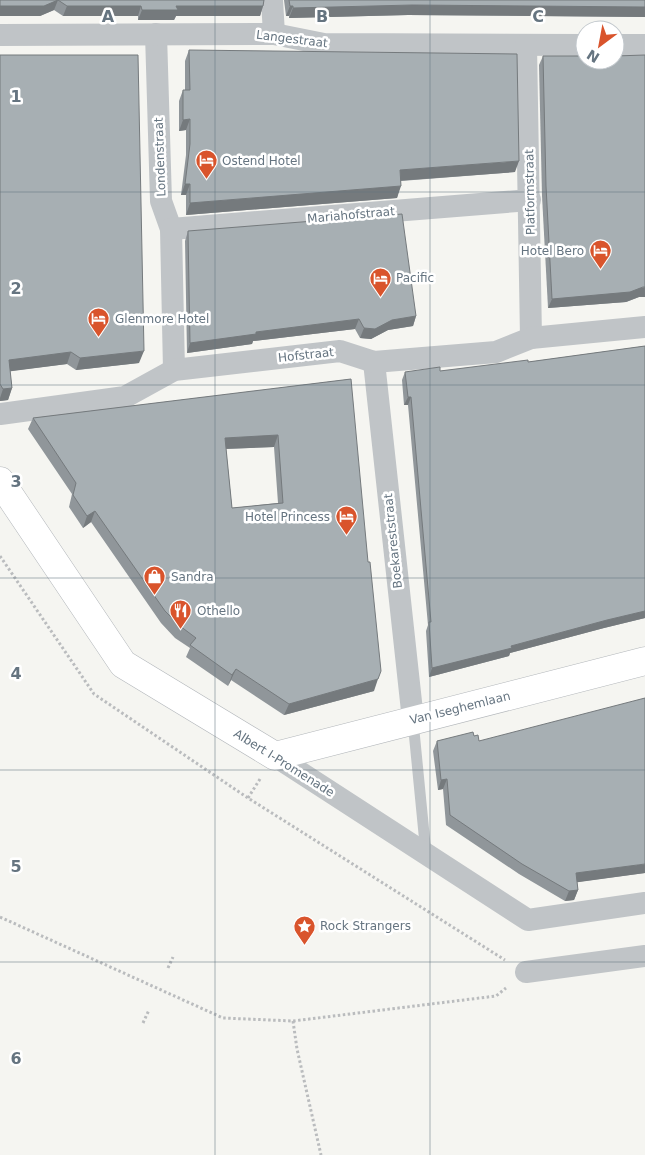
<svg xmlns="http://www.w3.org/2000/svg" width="645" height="1155" font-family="'DejaVu Sans',sans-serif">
<rect width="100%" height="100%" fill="#f5f5f1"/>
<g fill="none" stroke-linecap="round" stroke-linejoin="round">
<defs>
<path id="secondary" d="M 0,481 L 123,664 L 275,756 L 645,661"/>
</defs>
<use href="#secondary" stroke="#b3b7bb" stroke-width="29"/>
<g stroke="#babcbe" stroke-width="3" stroke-dasharray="2.5 2.5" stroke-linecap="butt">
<path d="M 0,556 L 94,694 L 248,798 L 505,960"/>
<path d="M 248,798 L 260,779"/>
<path d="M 0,917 L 223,1018 L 293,1021 L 496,996 L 506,988"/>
<path d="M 168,968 L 173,957"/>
<path d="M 293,1021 L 297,1049 L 321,1155"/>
<path d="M 143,1023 L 149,1010"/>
</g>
<path stroke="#c0c4c7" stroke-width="11" d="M 413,721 L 426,854"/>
<g stroke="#c0c4c7" stroke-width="22">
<path d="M 272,0 L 274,34"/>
<path d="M 156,34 L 161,201 L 171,229 L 174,370"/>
<path d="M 0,35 L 274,34 L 324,44 L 585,45"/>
<path d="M 526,45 L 531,338"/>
<path d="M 615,45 L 645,45"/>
<path d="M 171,229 L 530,200"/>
<path d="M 374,362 L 413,720"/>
<path d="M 0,414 L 125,397 L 174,370 L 340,351 L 374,362 L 496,352 L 531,338 L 645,327"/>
<path d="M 275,756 L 528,920 L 645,903"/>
<path d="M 526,972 L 645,956"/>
</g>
<use href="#secondary" stroke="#fff" stroke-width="28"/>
</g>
<g fill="#90969a" fill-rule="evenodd">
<path d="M 0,0 L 264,0 L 263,6 L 260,16 L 176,16 L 174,20 L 138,20 L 138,16 L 63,16 L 54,10 L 40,16 L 0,16 Z"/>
<path d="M 284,0 L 645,0 L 645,17 L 408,15 L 289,18 L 289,16 L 286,16 Z"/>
<path d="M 189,50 L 515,172 L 401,181 L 397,198 L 186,215 L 186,195 L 181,195 L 186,155 L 186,130 L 179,131 L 179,101 L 183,90 L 185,90 L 185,61 Z"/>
<path d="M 0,55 L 139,363 L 76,370 L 67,364 L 10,371 L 12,388 L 8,400 L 0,401 Z"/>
<path d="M 543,56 L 639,297 L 626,302 L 548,308 L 542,196 L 539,65 Z"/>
<path d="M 188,231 L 416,316 L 413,326 L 388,330 L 371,339 L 360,338 L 355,329 L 253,341 L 252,344 L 187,353 L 185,241 Z"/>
<path d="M 645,346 L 645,618 L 604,628 L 510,653 L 509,656 L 429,677 L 426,631 L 428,625 L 408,405 L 404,405 L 402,380 L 405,372 L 440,371 L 528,362 Z"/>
<path d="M 351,379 L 374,691 L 284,715 L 231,680 L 228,686 L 186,657 L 190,648 L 175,638 L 161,623 L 91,522 L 83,528 L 69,507 L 72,494 L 28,429 L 33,418 ZM 274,447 L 278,503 L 232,508 L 226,449 Z"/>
<path d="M 474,736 L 479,741 L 645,873 L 577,882 L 578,890 L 574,900 L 565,901 L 519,874 L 446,825 L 443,789 L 438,790 L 433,751 L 437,741 Z"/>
</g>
<g fill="#757a7d">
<path d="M 58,0 L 54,10 L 40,16 L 0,16 L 0,6 Z"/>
<path d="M 412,5 L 645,7 L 645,17 L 408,15 L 289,18 L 293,8 Z"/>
<path d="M 67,6 L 141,6 L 138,16 L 63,16 Z"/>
<path d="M 176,6 L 263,6 L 260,16 L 176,16 L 174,20 L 138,20 L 142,10 Z"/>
<path d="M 290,6 L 293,6 L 289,16 L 286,16 Z"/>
<path d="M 190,119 L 186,130 L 179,131 L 183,120 Z"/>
<path d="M 519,161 L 515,172 L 396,181 L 400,170 Z"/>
<path d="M 185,184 L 190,184 L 186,195 L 181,195 Z"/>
<path d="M 401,186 L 397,198 L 186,215 L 190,203 Z"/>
<path d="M 645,287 L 645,297 L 639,297 L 626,302 L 548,308 L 552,299 Z"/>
<path d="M 416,316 L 413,326 L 388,330 L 371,339 L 360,338 L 364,328 L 392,320 Z"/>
<path d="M 359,319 L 355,329 L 253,341 L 252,344 L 187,353 L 190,343 L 256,332 Z"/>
<path d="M 144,351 L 139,363 L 76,370 L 80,358 Z"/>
<path d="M 71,352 L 67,364 L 5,372 L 9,360 Z"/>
<path d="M 12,388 L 8,400 L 0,401 L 0,398 L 3,389 Z"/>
<path d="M 408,397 L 411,397 L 408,405 L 404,405 Z"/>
<path d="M 278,435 L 274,447 L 221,449 L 225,438 Z"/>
<path d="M 95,511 L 91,522 L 83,528 L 87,516 Z"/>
<path d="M 645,611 L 645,618 L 604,628 L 510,653 L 509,656 L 429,677 L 432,668 L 511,646 L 607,620 Z"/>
<path d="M 236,669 L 231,680 L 228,686 L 232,675 Z"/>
<path d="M 378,679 L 374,691 L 284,715 L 289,704 Z"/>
<path d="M 447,779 L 443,789 L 438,790 L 441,780 Z"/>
<path d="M 645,864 L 645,873 L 572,883 L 576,873 Z"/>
<path d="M 578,890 L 574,900 L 565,901 L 569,891 Z"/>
</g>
<g fill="#a7afb3" stroke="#757a7d" fill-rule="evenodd">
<path d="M 0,0 L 264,0 L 263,6 L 176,6 L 178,10 L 142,10 L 141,6 L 67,6 L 58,0 L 44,6 L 0,6 Z"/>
<path d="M 289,0 L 645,0 L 645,7 L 412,5 L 293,8 L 293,6 L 290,6 Z"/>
<path d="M 189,50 L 517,54 L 519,161 L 400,170 L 401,186 L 190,203 L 190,184 L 185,184 L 190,144 L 190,119 L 183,120 L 183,90 L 190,90 Z"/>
<path d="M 0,55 L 138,55 L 144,351 L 80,358 L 71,352 L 9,360 L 12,388 L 3,389 L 0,384 Z"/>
<path d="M 645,55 L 645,287 L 643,287 L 630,292 L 552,299 L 546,186 L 543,56 L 585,56 L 585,60 L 615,60 L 615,56 Z"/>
<path d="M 402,214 L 416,316 L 392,320 L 375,329 L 364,328 L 359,319 L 256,332 L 256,334 L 190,343 L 188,231 Z"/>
<path d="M 645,346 L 645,611 L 607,620 L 511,646 L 512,648 L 432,668 L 429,622 L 431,622 L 411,397 L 408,397 L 405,372 L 440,367 L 440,371 L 528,360 L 528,362 Z"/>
<path d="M 351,379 L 368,562 L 370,562 L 381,671 L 378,679 L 289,704 L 236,669 L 232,675 L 190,645 L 196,638 L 180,626 L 165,611 L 95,511 L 87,516 L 73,495 L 76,483 L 33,418 ZM 278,435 L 283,503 L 232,508 L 225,438 Z"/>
<path d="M 645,698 L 645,864 L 576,873 L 578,890 L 569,891 L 522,864 L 450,815 L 447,779 L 441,780 L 437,741 L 473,732 L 474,736 L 478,735 L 479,741 Z"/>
</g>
<path fill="none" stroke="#657480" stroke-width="1" stroke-opacity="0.55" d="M 215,0 L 215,1155M 430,0 L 430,1155M 0,192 L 645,192M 0,385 L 645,385M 0,578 L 645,578M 0,770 L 645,770M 0,962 L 645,962"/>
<defs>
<symbol id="hotel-pin" viewBox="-11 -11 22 30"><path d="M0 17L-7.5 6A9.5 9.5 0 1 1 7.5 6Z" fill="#d9542c" stroke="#fff"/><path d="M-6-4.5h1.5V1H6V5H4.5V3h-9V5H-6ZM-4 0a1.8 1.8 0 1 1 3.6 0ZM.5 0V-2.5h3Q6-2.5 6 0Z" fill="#fff"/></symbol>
<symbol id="shop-pin" viewBox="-11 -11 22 30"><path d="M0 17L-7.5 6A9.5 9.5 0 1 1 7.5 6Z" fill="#d9542c" stroke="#fff"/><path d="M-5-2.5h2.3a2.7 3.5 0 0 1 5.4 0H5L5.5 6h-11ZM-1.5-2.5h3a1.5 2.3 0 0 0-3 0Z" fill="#fff"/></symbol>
<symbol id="restaurant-pin" viewBox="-11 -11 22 30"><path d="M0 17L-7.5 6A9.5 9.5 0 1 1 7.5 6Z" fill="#d9542c" stroke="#fff"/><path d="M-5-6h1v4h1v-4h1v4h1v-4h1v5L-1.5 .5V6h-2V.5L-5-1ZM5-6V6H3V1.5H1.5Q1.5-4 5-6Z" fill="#fff"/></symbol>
<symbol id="sight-pin" viewBox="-11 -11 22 30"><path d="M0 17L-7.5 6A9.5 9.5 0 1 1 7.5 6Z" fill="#d9542c" stroke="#fff"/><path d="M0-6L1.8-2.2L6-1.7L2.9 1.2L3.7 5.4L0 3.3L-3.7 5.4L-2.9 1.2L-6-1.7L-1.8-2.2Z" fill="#fff"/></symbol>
</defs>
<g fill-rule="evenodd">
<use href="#hotel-pin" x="194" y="148" width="25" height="34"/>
<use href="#hotel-pin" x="588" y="238" width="25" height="34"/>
<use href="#hotel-pin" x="368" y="266" width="25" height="34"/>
<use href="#hotel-pin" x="86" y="306" width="25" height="34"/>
<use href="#hotel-pin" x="334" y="504" width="25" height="34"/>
<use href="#shop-pin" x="142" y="564" width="25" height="34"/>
<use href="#restaurant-pin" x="168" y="598" width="25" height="34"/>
<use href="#sight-pin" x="292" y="914" width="25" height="34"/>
</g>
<g text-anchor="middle" stroke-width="5" stroke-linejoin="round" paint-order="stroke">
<g font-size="12" fill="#657480" stroke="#fff">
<text transform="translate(292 39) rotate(7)" y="4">Langestraat</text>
<text transform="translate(160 157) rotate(-92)" y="4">Londenstraat</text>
<text transform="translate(530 192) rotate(-91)" y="4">Platformstraat</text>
<text transform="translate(351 215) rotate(-5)" y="4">Mariahofstraat</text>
<text transform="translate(306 355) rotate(-6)" y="4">Hofstraat</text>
<text transform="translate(393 541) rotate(-96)" y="4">Boekareststraat</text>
<text transform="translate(460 708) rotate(-14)" y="4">Van Iseghemlaan</text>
<text transform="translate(284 763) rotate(32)" y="4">Albert I-Promenade</text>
</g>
<g font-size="12" fill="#657480" stroke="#fff" text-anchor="start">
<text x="222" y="165">Ostend Hotel</text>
<text x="584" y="255" text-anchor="end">Hotel Bero</text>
<text x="396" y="282">Pacific</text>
<text x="115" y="323">Glenmore Hotel</text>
<text x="330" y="521" text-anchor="end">Hotel Princess</text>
<text x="171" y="581">Sandra</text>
<text x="197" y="615">Othello</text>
<text x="320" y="930">Rock Strangers</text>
</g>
</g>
<g font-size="16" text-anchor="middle" font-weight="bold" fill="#657480" stroke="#fff" stroke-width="5" stroke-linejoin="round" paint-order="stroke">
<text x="108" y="22">A</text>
<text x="322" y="22">B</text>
<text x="538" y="22">C</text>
<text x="16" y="102">1</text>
<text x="16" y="294">2</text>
<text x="16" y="487">3</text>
<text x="16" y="679">4</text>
<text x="16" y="872">5</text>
<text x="16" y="1064">6</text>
</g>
<g transform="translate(600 45) rotate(212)"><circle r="24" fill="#ffffff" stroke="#c1c7cc"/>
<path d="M0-4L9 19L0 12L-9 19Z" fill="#d9542c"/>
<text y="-8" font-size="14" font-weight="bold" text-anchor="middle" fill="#657480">N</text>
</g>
</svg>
